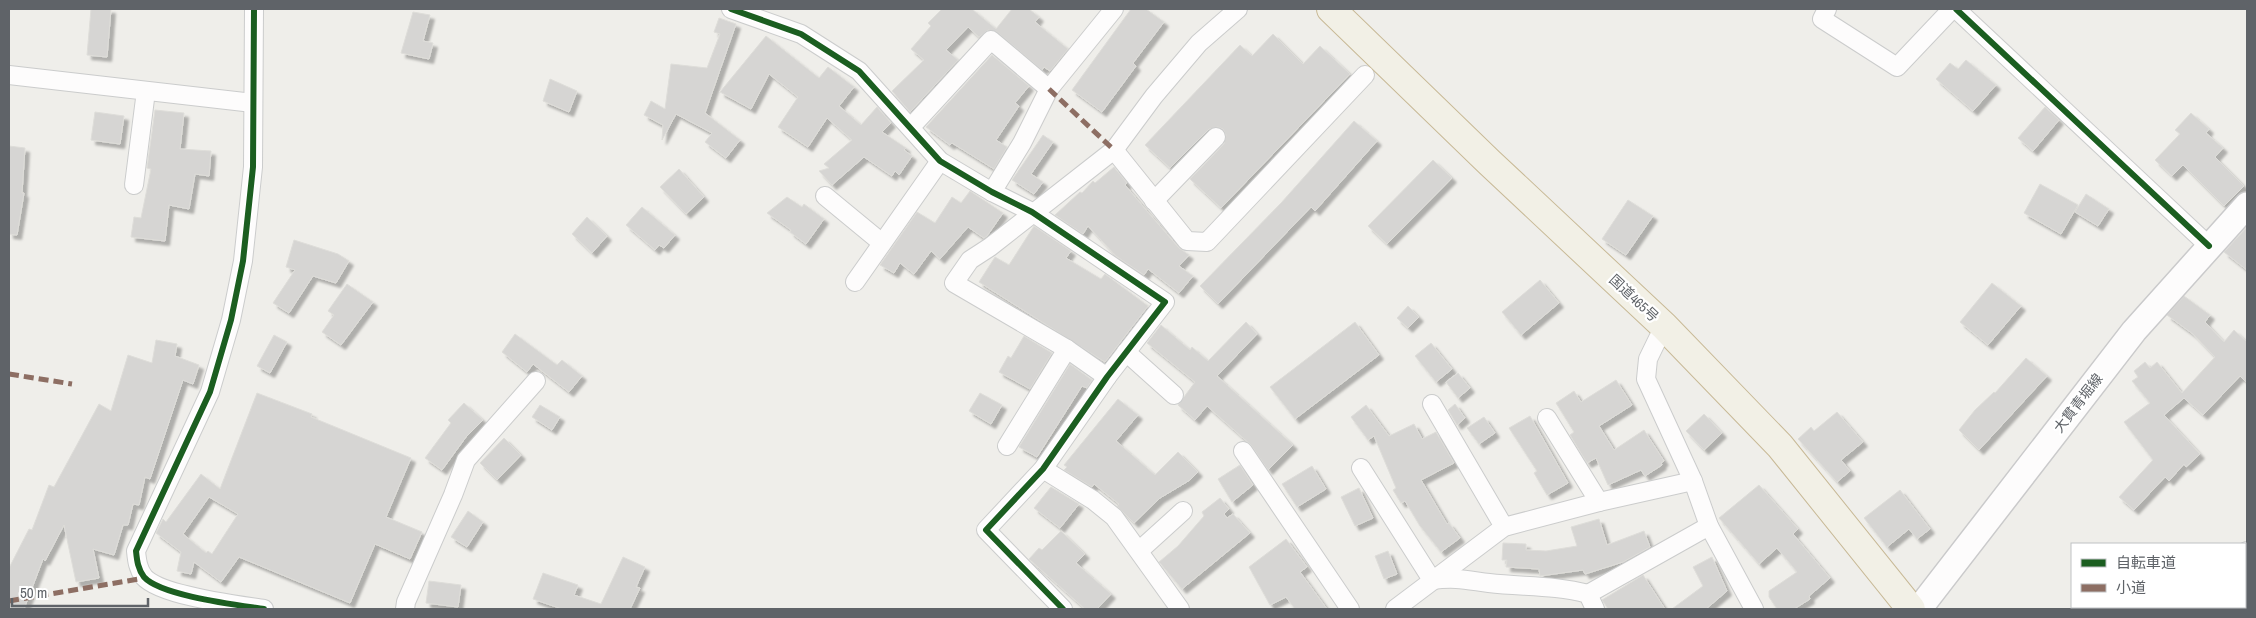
<svg xmlns="http://www.w3.org/2000/svg" width="2256" height="618" font-family="'Archivo Narrow','Noto Sans JP',sans-serif">
<defs>
<filter id="shadow"><feDropShadow dx="4.5" dy="4.5" stdDeviation="1" flood-color="#0004"/></filter>
</defs>
<rect width="100%" height="100%" fill="#efeeea"/>
<g fill="#d6d5d3" stroke="#deddd9" fill-rule="evenodd" filter="url(#shadow)">
<path d="M 91,9 L 111,9 L 107,57 L 87,55 Z"/>
<path d="M 942,9 L 972,9 L 996,29 L 1012,9 L 1029,9 L 1039,17 L 1035,22 L 1068,49 L 1050,71 L 1044,67 L 1042,70 L 997,32 L 988,30 L 979,37 L 968,27 L 946,50 L 958,60 L 910,112 L 892,91 L 924,60 L 911,49 L 931,26 L 928,23 Z"/>
<path d="M 1131,9 L 1146,9 L 1164,22 L 1133,63 L 1136,66 L 1102,112 L 1072,90 Z"/>
<path d="M 413,12 L 430,15 L 423,41 L 433,43 L 429,59 L 401,53 Z"/>
<path d="M 719,18 L 736,24 L 705,113 L 740,140 L 726,158 L 705,142 L 712,133 L 676,114 L 662,140 L 663,125 L 644,115 L 651,101 L 665,109 L 671,64 L 707,68 L 720,34 L 714,32 Z"/>
<path d="M 1273,34 L 1303,64 L 1320,46 L 1350,74 L 1221,208 L 1190,179 L 1224,144 L 1226,135 L 1223,129 L 1218,127 L 1209,129 L 1170,168 L 1145,145 L 1240,45 L 1252,56 Z"/>
<path d="M 766,36 L 819,78 L 828,67 L 854,87 L 839,106 L 861,125 L 877,107 L 891,123 L 882,132 L 906,148 L 904,150 L 912,156 L 899,175 L 895,171 L 892,176 L 864,157 L 832,185 L 819,171 L 829,168 L 824,164 L 852,140 L 827,118 L 808,147 L 778,127 L 798,97 L 769,74 L 751,109 L 720,92 Z"/>
<path d="M 992,55 L 1029,86 L 1015,103 L 1019,106 L 996,140 L 1007,147 L 994,169 L 952,143 L 950,145 L 926,127 Z"/>
<path d="M 1966,60 L 1996,85 L 1973,111 L 1936,79 L 1950,63 L 1958,69 Z"/>
<path d="M 550,79 L 577,91 L 569,112 L 543,101 Z"/>
<path d="M 2045,107 L 2059,120 L 2033,151 L 2018,138 Z"/>
<path d="M 155,110 L 184,113 L 180,149 L 211,151 L 209,176 L 195,174 L 189,209 L 169,205 L 165,241 L 131,237 L 134,217 L 141,218 L 151,169 L 147,168 Z"/>
<path d="M 95,112 L 124,116 L 120,144 L 91,140 Z"/>
<path d="M 2191,113 L 2209,129 L 2206,133 L 2223,148 L 2215,157 L 2244,186 L 2224,206 L 2183,165 L 2172,176 L 2155,160 L 2180,134 L 2175,130 Z"/>
<path d="M 1354,121 L 1377,141 L 1315,211 L 1311,207 L 1218,304 L 1200,286 L 1281,203 Z"/>
<path d="M 1043,135 L 1053,142 L 1031,174 L 1043,182 L 1034,194 L 1012,180 Z"/>
<path d="M 9,146 L 25,148 L 22,193 L 24,193 L 17,235 L 9,234 Z"/>
<path d="M 1433,160 L 1452,178 L 1387,244 L 1368,226 Z"/>
<path d="M 1114,167 L 1127,183 L 1125,185 L 1146,210 L 1179,248 L 1189,255 L 1179,266 L 1193,276 L 1179,293 L 1148,269 L 1144,275 L 1116,256 L 1088,226 L 1083,234 L 1055,215 L 1080,192 L 1082,193 L 1093,181 L 1095,183 Z"/>
<path d="M 679,169 L 704,197 L 686,214 L 660,187 Z"/>
<path d="M 2040,184 L 2078,205 L 2061,234 L 2024,213 Z"/>
<path d="M 970,191 L 1003,213 L 987,236 L 984,238 L 968,227 L 940,259 L 931,251 L 914,274 L 900,263 L 894,273 L 880,265 L 917,212 L 935,223 L 952,197 L 961,203 Z"/>
<path d="M 2086,194 L 2109,209 L 2098,226 L 2075,212 Z"/>
<path d="M 787,197 L 802,207 L 804,204 L 824,219 L 806,244 L 790,232 L 791,230 L 767,213 Z"/>
<path d="M 1628,200 L 1653,216 L 1626,255 L 1602,239 Z"/>
<path d="M 642,207 L 675,235 L 664,248 L 659,245 L 655,250 L 626,225 Z"/>
<path d="M 587,217 L 607,236 L 592,253 L 572,234 Z"/>
<path d="M 1034,226 L 1071,251 L 1066,258 L 1101,279 L 1105,274 L 1148,306 L 1105,362 L 979,282 L 995,257 L 1009,265 Z"/>
<path d="M 2247,227 L 2247,270 L 2224,252 Z"/>
<path d="M 294,240 L 338,254 L 349,261 L 336,283 L 313,276 L 289,313 L 273,303 L 295,270 L 286,267 Z"/>
<path d="M 1540,280 L 1559,303 L 1521,335 L 1502,312 Z"/>
<path d="M 1992,283 L 2021,306 L 1988,345 L 1960,322 Z"/>
<path d="M 347,284 L 373,302 L 341,345 L 322,332 L 334,315 L 328,311 Z"/>
<path d="M 2184,296 L 2210,315 L 2205,322 L 2224,342 L 2234,330 L 2247,342 L 2247,383 L 2240,376 L 2203,415 L 2184,398 L 2164,415 L 2200,454 L 2186,467 L 2184,464 L 2169,481 L 2165,477 L 2134,510 L 2119,497 L 2153,460 L 2124,422 L 2150,403 L 2132,381 L 2138,377 L 2134,371 L 2145,362 L 2150,368 L 2157,362 L 2182,393 L 2215,357 L 2193,334 L 2167,315 Z"/>
<path d="M 1408,306 L 1419,317 L 1408,328 L 1397,318 Z"/>
<path d="M 1246,322 L 1257,334 L 1217,376 L 1293,445 L 1268,470 L 1251,445 L 1207,406 L 1195,420 L 1178,405 L 1195,382 L 1147,343 L 1161,325 L 1190,350 L 1192,347 L 1208,361 Z"/>
<path d="M 1355,322 L 1379,355 L 1295,419 L 1270,387 Z"/>
<path d="M 515,334 L 557,365 L 562,360 L 582,376 L 569,392 L 533,364 L 527,372 L 502,352 Z"/>
<path d="M 274,335 L 287,342 L 270,373 L 257,366 Z"/>
<path d="M 1024,336 L 1052,353 L 1030,389 L 999,372 L 1008,356 L 1011,358 Z"/>
<path d="M 156,340 L 177,344 L 175,356 L 199,365 L 193,384 L 183,380 L 150,479 L 145,477 L 139,505 L 133,504 L 128,525 L 123,525 L 114,555 L 93,549 L 99,578 L 76,582 L 64,525 L 45,561 L 43,559 L 24,609 L 9,609 L 9,568 L 29,529 L 32,530 L 49,485 L 54,487 L 99,404 L 111,411 L 128,355 L 152,363 Z"/>
<path d="M 1431,343 L 1452,369 L 1436,382 L 1415,356 Z"/>
<path d="M 2026,358 L 2047,376 L 1979,450 L 1959,430 L 1975,410 L 1994,392 L 1995,393 Z"/>
<path d="M 1070,364 L 1092,380 L 1087,388 L 1082,386 L 1037,457 L 1019,447 Z"/>
<path d="M 1458,373 L 1470,388 L 1458,398 L 1446,382 Z"/>
<path d="M 1616,380 L 1632,405 L 1599,426 L 1614,450 L 1644,430 L 1664,461 L 1661,463 L 1662,465 L 1645,476 L 1641,470 L 1608,485 L 1596,458 L 1587,463 L 1570,435 L 1574,432 L 1556,403 L 1574,391 L 1581,402 Z"/>
<path d="M 257,393 L 312,414 L 311,417 L 411,458 L 386,517 L 422,532 L 410,559 L 375,544 L 350,603 L 239,557 L 221,582 L 194,562 L 191,574 L 177,571 L 181,552 L 156,533 L 163,519 L 166,522 L 201,474 L 220,489 ZM 209,497 L 238,514 L 212,554 L 208,551 L 206,553 L 183,534 Z"/>
<path d="M 980,393 L 1002,405 L 991,424 L 969,411 Z"/>
<path d="M 1118,399 L 1138,415 L 1116,441 L 1155,475 L 1178,452 L 1198,472 L 1190,480 L 1160,498 L 1134,523 L 1117,506 L 1119,504 L 1094,484 L 1092,487 L 1064,470 L 1067,467 L 1064,465 Z"/>
<path d="M 464,403 L 483,420 L 466,437 L 442,470 L 425,458 L 451,423 L 448,420 Z"/>
<path d="M 1455,404 L 1465,418 L 1457,425 L 1448,410 Z"/>
<path d="M 540,405 L 560,417 L 552,430 L 532,417 Z"/>
<path d="M 1366,405 L 1389,436 L 1414,424 L 1422,439 L 1436,432 L 1454,463 L 1421,480 L 1447,524 L 1449,523 L 1460,538 L 1441,552 L 1420,526 L 1405,501 L 1401,503 L 1393,490 L 1396,488 L 1374,436 L 1368,440 L 1351,417 Z"/>
<path d="M 1837,412 L 1863,442 L 1841,460 L 1850,471 L 1837,482 L 1798,439 L 1811,427 L 1814,431 Z"/>
<path d="M 1704,414 L 1722,433 L 1704,450 L 1686,431 Z"/>
<path d="M 1530,416 L 1568,483 L 1547,495 L 1534,473 L 1537,471 L 1509,428 Z"/>
<path d="M 1484,417 L 1495,433 L 1479,444 L 1467,428 Z"/>
<path d="M 504,438 L 521,455 L 497,480 L 480,463 Z"/>
<path d="M 1240,465 L 1253,485 L 1232,502 L 1218,479 Z"/>
<path d="M 1312,466 L 1326,489 L 1297,507 L 1282,484 Z"/>
<path d="M 1759,485 L 1798,529 L 1793,534 L 1830,578 L 1809,596 L 1810,599 L 1794,609 L 1777,609 L 1769,597 L 1769,591 L 1797,572 L 1777,548 L 1759,564 L 1719,518 Z"/>
<path d="M 1051,487 L 1079,504 L 1060,528 L 1034,508 Z"/>
<path d="M 1359,488 L 1373,518 L 1355,526 L 1341,497 Z"/>
<path d="M 1900,490 L 1930,529 L 1917,539 L 1909,529 L 1887,547 L 1864,518 Z"/>
<path d="M 1220,498 L 1229,509 L 1224,514 L 1227,518 L 1233,514 L 1250,533 L 1182,589 L 1159,562 L 1178,546 L 1204,516 L 1202,512 Z"/>
<path d="M 468,511 L 483,522 L 467,547 L 451,537 Z"/>
<path d="M 1599,519 L 1607,545 L 1644,531 L 1650,547 L 1623,562 L 1585,574 L 1583,570 L 1540,576 L 1539,569 L 1506,567 L 1507,560 L 1502,560 L 1503,543 L 1526,544 L 1526,550 L 1546,551 L 1577,546 L 1571,527 Z"/>
<path d="M 1061,531 L 1085,554 L 1076,563 L 1111,594 L 1097,609 L 1085,609 L 1029,559 L 1039,548 L 1042,550 Z"/>
<path d="M 1286,539 L 1307,567 L 1300,572 L 1327,609 L 1295,609 L 1286,597 L 1270,605 L 1249,567 Z"/>
<path d="M 1388,551 L 1397,574 L 1384,579 L 1375,556 Z"/>
<path d="M 623,557 L 645,567 L 636,587 L 640,588 L 630,609 L 562,609 L 533,599 L 543,573 L 578,585 L 574,595 L 601,604 Z"/>
<path d="M 1712,557 L 1727,591 L 1706,609 L 1672,609 L 1703,586 L 1693,567 Z"/>
<path d="M 1643,575 L 1665,609 L 1608,609 L 1602,600 Z"/>
<path d="M 429,581 L 461,585 L 458,607 L 426,603 Z"/>
</g>
<g fill="none" stroke-linecap="round" stroke-linejoin="round">
<defs>
<g id="minor">
<path d="M 254,9 L 253,167 L 243,261 L 231,320 L 210,392 L 136,551 C 137,561 138,569 144,577 C 161,596 238,605 264,609"/>
<path d="M 731,9 L 801,34 L 859,71 L 940,161 L 992,192 L 1032,212 L 1165,302 L 1107,377 L 1043,469 L 986,530 L 1063,609"/>
<path d="M 1827,9 L 1822,19 L 1897,67 L 1952,9"/>
<path d="M 1956,9 L 2209,246"/>
<path d="M 9,75 L 253,103"/>
<path d="M 911,127 L 991,40 L 1049,89"/>
<path d="M 1114,150 L 1187,241 L 1207,242 L 1365,75"/>
<path d="M 134,185 L 146,91"/>
<path d="M 992,192 L 1022,143 L 1049,89 L 1114,9"/>
<path d="M 825,196 L 882,243"/>
<path d="M 1154,201 L 1216,137"/>
<path d="M 855,282 L 940,161"/>
<path d="M 1664,326 L 1648,359 L 1646,379 L 1693,481 L 1709,526 L 1754,609"/>
<path d="M 1126,352 L 1174,395"/>
<path d="M 1107,377 L 1067,349 L 954,283 L 970,260 L 990,247 L 1114,150 L 1154,96 L 1199,43 L 1238,9"/>
<path d="M 1432,404 L 1504,527"/>
<path d="M 1547,418 L 1599,502"/>
<path d="M 1007,446 L 1067,349"/>
<path d="M 1243,451 L 1350,609"/>
<path d="M 1361,468 L 1432,580 C 1456,577 1466,580 1489,583 C 1523,587 1555,585 1588,594 L 1595,609"/>
<path d="M 1043,469 L 1093,500 L 1114,517 L 1180,609"/>
<path d="M 1140,550 L 1183,511"/>
<path d="M 2245,552 L 2247,551"/>
<path d="M 1588,594 L 1709,526"/>
<path d="M 405,609 L 406,602 L 453,495 L 466,460 L 536,381"/>
<path d="M 1395,609 L 1504,527 L 1599,502 L 1693,481"/>
<path d="M 2119,609 L 2124,607"/>
</g>
<path id="secondary" d="M 1919,609 L 2134,331 L 2247,205"/>
<path id="trunk" d="M 1331,9 L 1489,162 L 1664,326 L 1780,446 L 1911,609"/>
</defs>
<use href="#minor" stroke="#cbcccc" stroke-width="20"/>
<use href="#secondary" stroke="#cacacb" stroke-width="28"/>
<use href="#trunk" stroke="#c8b996" stroke-width="30"/>
<use href="#minor" stroke="#fdfcfc" stroke-width="18"/>
<use href="#secondary" stroke="#fdfcfc" stroke-width="25"/>
<use href="#trunk" stroke="#f2f0e6" stroke-width="28"/>
<g stroke="#8d6e63" stroke-width="5" stroke-dasharray="10 5" stroke-linecap="butt">
<path d="M 1049,89 L 1114,150"/>
<path d="M 9,374 L 72,384"/>
<path d="M 9,601 L 145,578"/>
</g>
<defs>
<g id="cycleway">
<path d="M 254,9 L 253,167 L 243,261 L 231,320 L 210,392 L 136,551 C 137,561 138,569 144,577 C 161,596 238,605 264,609"/>
<path d="M 731,9 L 801,34 L 859,71 L 940,161 L 992,192 L 1032,212 L 1165,302 L 1107,377 L 1043,469 L 986,530 L 1063,609"/>
<path d="M 1956,9 L 2209,246"/>
</g>
</defs>
<use href="#cycleway" stroke="#fff" stroke-width="9"/>
<use href="#cycleway" stroke="#1b5e20" stroke-width="6"/>
</g>
<g text-anchor="middle" stroke-width="4.5" stroke-linejoin="round" paint-order="stroke">
<g font-size="14" fill="#5f6368" stroke="#fff">
<text transform="translate(1634 298) rotate(43)" y="5">国道465号</text>
<text transform="translate(2078 403) rotate(-52)" y="5">大貫青堀線</text>
</g>
</g>
<rect width="2256" height="618" fill="none" stroke="#5f6368" stroke-width="20"/>
<rect x="2071" y="543" width="175" height="65" fill="#ffffff" stroke="#bfc1c3"/>
<rect x="2081" y="559" width="25" height="8" fill="#1b5e20" stroke="#bfc1c3"/>
<text x="2116" y="568" font-size="15" fill="#5f6368">自転車道</text>
<rect x="2081" y="584" width="25" height="8" fill="#8d6e63" stroke="#bfc1c3"/>
<text x="2116" y="593" font-size="15" fill="#5f6368">小道</text>
<path d="M12 598v8h136v-8" fill="none" stroke="#5f6368" stroke-width="2.5"/>
<text x="20" y="598" font-size="15" fill="#5f6368" stroke="#ffffff" stroke-width="4" paint-order="stroke">50 m</text>
</svg>
